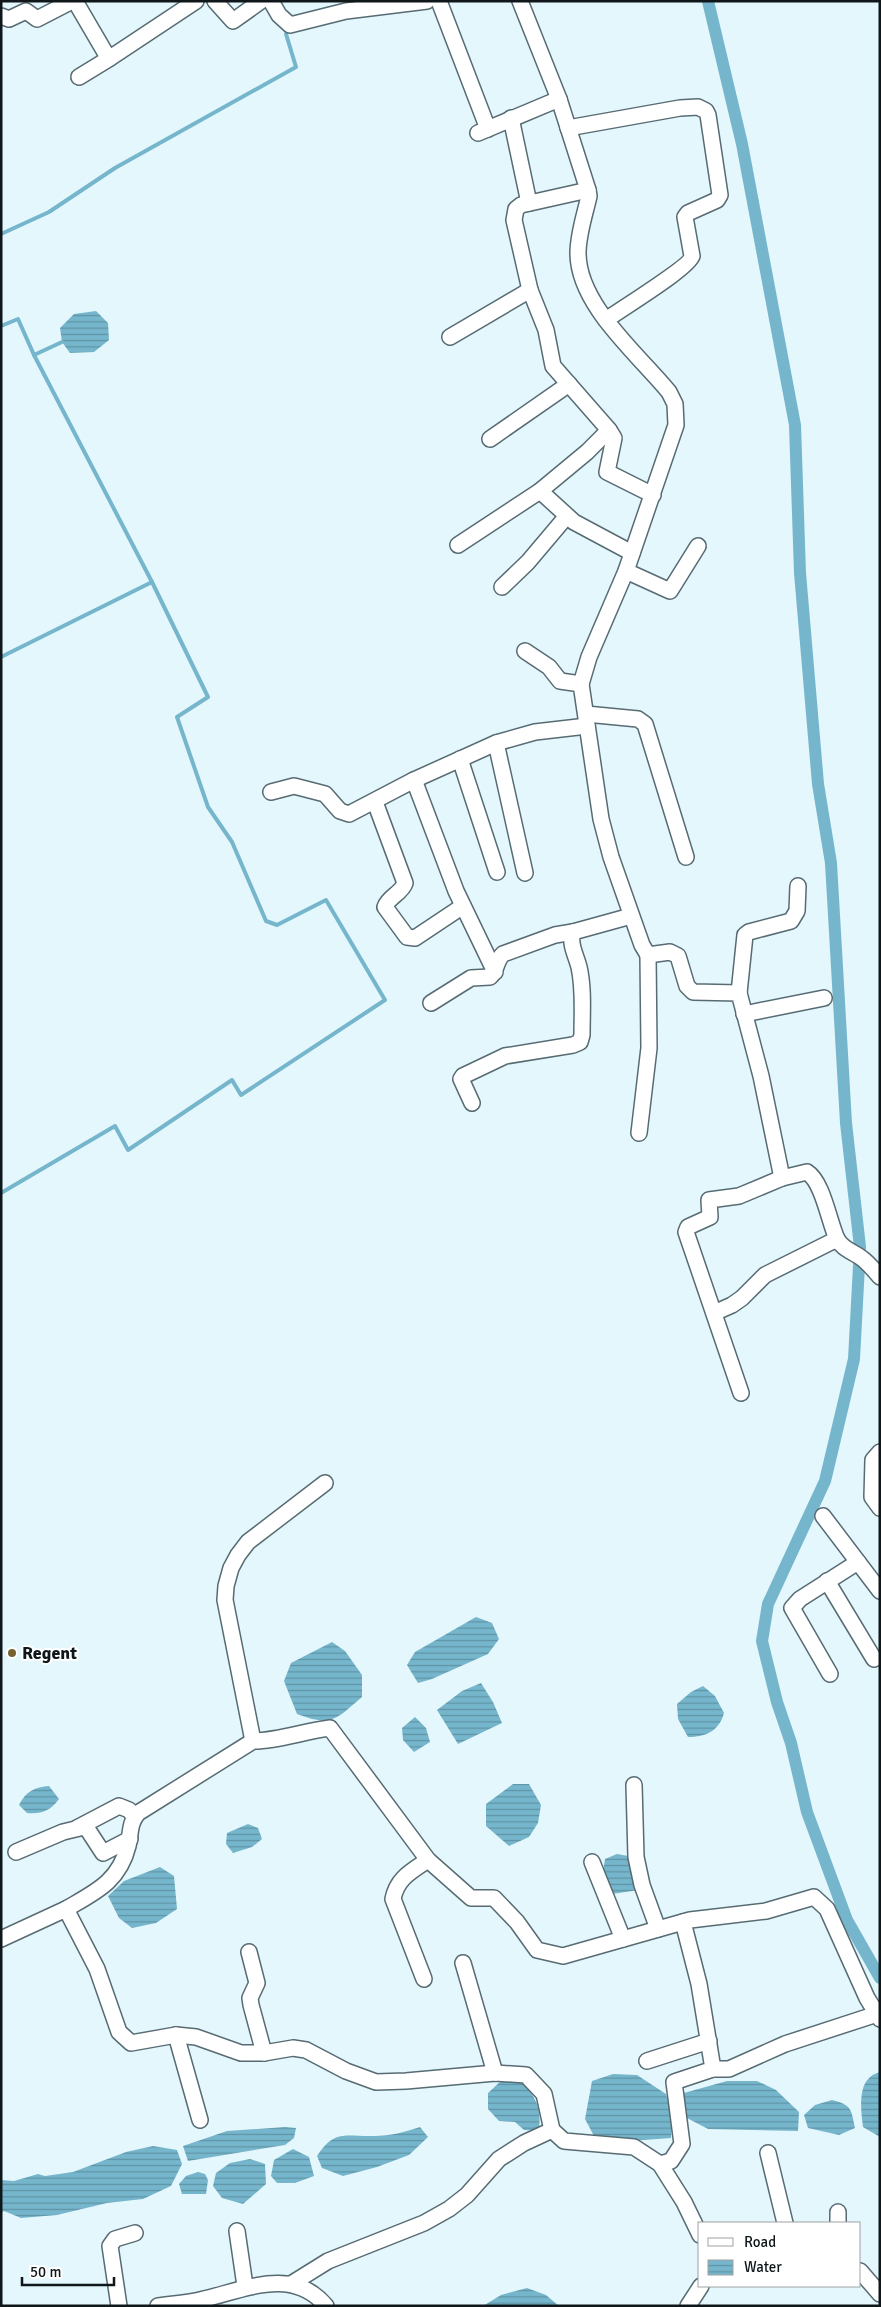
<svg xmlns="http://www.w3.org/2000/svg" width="881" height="2307" font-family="Signika,sans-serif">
<defs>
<pattern id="water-rules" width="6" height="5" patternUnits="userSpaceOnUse" patternTransform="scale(1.25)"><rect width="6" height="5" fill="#76b6cc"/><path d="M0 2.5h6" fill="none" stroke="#5f93a5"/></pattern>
</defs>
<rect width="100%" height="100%" fill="#e4f7fd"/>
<g fill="url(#water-rules)">
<path d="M 96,311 L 108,323 L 109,340 L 94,352 L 70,353 L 62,342 L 60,328 L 74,314 Z"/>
<path d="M 476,1617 L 492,1623 L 499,1639 L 488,1654 L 432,1679 L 418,1683 L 407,1665 L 415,1652 Z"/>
<path d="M 332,1642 L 345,1651 L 362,1675 L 362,1697 C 335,1720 332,1727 297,1714 L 284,1681 L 291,1663 Z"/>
<path d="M 481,1683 L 493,1702 L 502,1723 L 458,1744 L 437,1710 L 462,1691 Z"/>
<path d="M 703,1686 L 715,1696 L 724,1713 C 719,1731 706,1737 688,1737 L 678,1719 L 677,1704 L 691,1692 Z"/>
<path d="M 415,1717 L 426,1728 L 430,1742 L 414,1752 L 403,1740 L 402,1728 Z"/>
<path d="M 513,1784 L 529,1784 L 541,1805 L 538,1823 L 529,1837 L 509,1846 L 486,1826 L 486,1804 Z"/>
<path d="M 49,1786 L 59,1799 C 50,1811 42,1814 27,1813 L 19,1805 C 26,1791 35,1787 49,1786 Z"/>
<path d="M 248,1824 L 258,1828 L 262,1839 L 252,1847 L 233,1853 L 226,1844 L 227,1833 Z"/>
<path d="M 617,1854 L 634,1857 L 639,1890 L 612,1894 L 602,1878 L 605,1859 Z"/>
<path d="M 160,1867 L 174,1876 L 177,1909 L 156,1923 L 132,1928 L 119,1918 L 108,1896 L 124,1881 Z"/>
<path d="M 880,2072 L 880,2137 L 863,2127 C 861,2108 856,2078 880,2072 Z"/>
<path d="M 613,2074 L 637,2075 L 666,2094 L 672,2118 L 671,2138 L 630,2141 L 594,2136 L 585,2119 L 592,2081 Z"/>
<path d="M 502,2080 L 523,2083 C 538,2101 541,2108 539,2131 L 524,2130 L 515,2122 L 499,2121 L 488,2109 L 488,2093 Z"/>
<path d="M 727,2081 L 757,2081 L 776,2090 L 799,2112 L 798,2131 L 708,2129 L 685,2117 L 684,2093 Z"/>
<path d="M 832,2100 C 852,2105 851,2109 855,2128 L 839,2135 L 808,2128 L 804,2115 L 815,2105 Z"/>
<path d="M 285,2127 L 296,2128 L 294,2138 L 285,2145 L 188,2161 L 183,2146 L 227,2131 Z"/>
<path d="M 420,2127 L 428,2137 L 409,2155 L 377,2167 L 343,2176 L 322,2168 L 317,2156 C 335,2128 346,2137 374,2136 C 390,2136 405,2132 420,2127 Z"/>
<path d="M 153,2146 L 177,2150 L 182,2164 L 171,2186 L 143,2199 L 107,2203 L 57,2215 L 21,2218 L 4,2211 L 1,2213 L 1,2180 L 14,2181 L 38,2174 L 45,2176 L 73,2172 L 126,2152 Z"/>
<path d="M 293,2149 L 309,2157 L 314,2176 L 295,2183 L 277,2183 L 271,2176 L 274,2160 Z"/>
<path d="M 250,2159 L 265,2164 L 266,2184 L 243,2204 L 222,2198 L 213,2186 L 216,2173 L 230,2163 Z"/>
<path d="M 198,2172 L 205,2174 L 208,2180 L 206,2194 L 182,2194 L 179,2184 L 186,2176 Z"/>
<path d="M 527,2288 L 546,2295 L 559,2306 L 483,2306 L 501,2295 Z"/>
</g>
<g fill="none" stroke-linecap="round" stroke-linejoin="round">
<g stroke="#76b6cc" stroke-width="4">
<path d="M 1,234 L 49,212 L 115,168 L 296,67 L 286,34 L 289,27"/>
<path d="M 1,326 L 18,319 L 34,355 L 152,582 L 208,697 L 177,717 L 208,807 L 232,842 L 266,921 L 277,925 L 326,900 L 385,1000 L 241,1095 L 232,1080 L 128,1150 L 115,1126 L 1,1193"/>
<path d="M 34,355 L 62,342"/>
<path d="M 1,657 L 152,582"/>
</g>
<path stroke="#76b6cc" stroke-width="12" d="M 708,1 L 742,144 L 795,425 L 800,573 L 818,784 L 831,863 L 846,1123 L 860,1247 L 854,1359 L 825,1481 L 768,1604 L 762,1641 L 777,1702 L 791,1743 L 807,1812 L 847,1920 L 880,1978"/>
<defs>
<g id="street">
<path d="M 75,1 L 106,54 L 110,58 L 196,1"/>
<path d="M 215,1 L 233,21 L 261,1"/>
<path d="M 271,1 L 279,15 L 290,25 L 346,11 L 427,1"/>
<path d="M 439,1 L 488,129"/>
<path d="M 1,16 L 9,19 L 26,11 L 37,19 L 72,1"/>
<path d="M 79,77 L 110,58"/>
<path d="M 511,118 L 529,203"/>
<path d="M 568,128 L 680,108 L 698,107 L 706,111 L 708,115 L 720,195 L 717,200 L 688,213 L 685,217 L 692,256 C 690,267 621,309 606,320"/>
<path d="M 478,133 L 559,99"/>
<path d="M 450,337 L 530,290"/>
<path d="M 609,430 L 614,438 L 607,472 L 653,495"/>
<path d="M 490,439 L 569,384"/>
<path d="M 540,491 L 574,522 L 632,553"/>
<path d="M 458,545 L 540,491 L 587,452 L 609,430 L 553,366 L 546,330 L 530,290 L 514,220 L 516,209 L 521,205 L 588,190 L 559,99 L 520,1"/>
<path d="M 626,571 L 670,591 L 698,546"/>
<path d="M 502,587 L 528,562 L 566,517"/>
<path d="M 525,651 L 549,667 L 560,681 L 581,684 L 601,819 L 611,857 L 642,945 L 648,955 L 670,952 L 678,956 L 687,986 L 693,992 L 739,993 L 761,1076 L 782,1178 L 807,1172 C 823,1182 829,1222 837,1239 C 843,1250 855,1252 864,1260 C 870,1265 875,1271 880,1277"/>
<path d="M 581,684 L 589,657 L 626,571 L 676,425 L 675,404 L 669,392 C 638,354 578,305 578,253 C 578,234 585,214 589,196 L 588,190"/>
<path d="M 586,714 L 638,719 L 645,724 L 686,857"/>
<path d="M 496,743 L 525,873"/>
<path d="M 460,759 L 497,872"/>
<path d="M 414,780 L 456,891 L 495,972"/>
<path d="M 271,792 L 294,786 L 325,794 L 340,811 L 349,814 L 414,780 L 496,743 L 535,732 L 587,726"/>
<path d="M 375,802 L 405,883 C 402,893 388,897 385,907 L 407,937 L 415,938 L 463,906"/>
<path d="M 739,993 L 745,935 L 749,932 L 791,921 L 797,911 L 798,886"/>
<path d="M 431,1003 L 471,978 L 490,977 C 497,971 496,960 503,954 L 555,935 L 573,932"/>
<path d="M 744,1014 L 824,998"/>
<path d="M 472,1103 L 461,1079 L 463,1076 L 505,1056 L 573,1045 L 580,1042 L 582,1035 C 582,1012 584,989 579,967 C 576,955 569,944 573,932 L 631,916"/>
<path d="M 639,1133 L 649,1048 L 648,955"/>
<path d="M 714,1313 L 732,1305 L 742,1298 L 765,1275 L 837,1239"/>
<path d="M 741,1393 L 686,1232 L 688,1227 L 710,1217 L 709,1200 L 739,1196 L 782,1178"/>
<path d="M 880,1452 L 873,1460 L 872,1497 L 880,1508"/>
<path d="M 823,1516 L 880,1591"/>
<path d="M 827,1581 L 874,1659"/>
<path d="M 830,1674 L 792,1608 L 800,1599 L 858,1562"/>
<path d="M 253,1741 L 225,1600 L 226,1586 L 231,1568 L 238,1555 L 248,1542 L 325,1483"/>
<path d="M 634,1785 L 636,1857 L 642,1885 L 658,1929"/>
<path d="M 77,1828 L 119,1806 L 129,1810 L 135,1817"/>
<path d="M 16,1852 L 63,1832 L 84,1827 L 88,1830 L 103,1853 L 130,1839"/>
<path d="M 592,1862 L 623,1939"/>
<path d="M 66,1909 C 95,1892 119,1882 128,1846 C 131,1834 129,1823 138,1813 L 253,1741 C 279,1741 304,1731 330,1728 L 428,1860 L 471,1898 L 494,1898 L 517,1922 L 537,1950 L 563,1956 L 690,1920 L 766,1911 L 814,1897 L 827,1909 L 867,1998 L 880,2019"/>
<path d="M 1,1939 L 66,1909 L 97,1969 L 119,2032 L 131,2043 L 176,2035 L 196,2037 L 241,2053 L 264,2053 L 293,2048 L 306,2050 L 346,2071 L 376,2082 L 406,2081 L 495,2073 L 526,2075 L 544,2094 L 552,2130 L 564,2141 L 634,2147 L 660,2164 L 684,2202 L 700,2235"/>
<path d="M 249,1952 L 257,1983 L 250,1998 L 251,2005 L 264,2053"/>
<path d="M 463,1963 L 495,2073"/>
<path d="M 424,1979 L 393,1899 C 397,1878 412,1871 428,1860"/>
<path d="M 176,2035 L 200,2120"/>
<path d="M 647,2061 L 709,2041"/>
<path d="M 713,2069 L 729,2069 L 785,2044 L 877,2014"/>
<path d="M 768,2153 L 785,2223"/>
<path d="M 660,2164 L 671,2161 L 682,2144 L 674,2082 L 713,2069 L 699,1984 L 683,1922"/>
<path d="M 838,2212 L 838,2223"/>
<path d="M 237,2231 L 245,2286"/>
<path d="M 860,2271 L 880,2294"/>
<path d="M 291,2284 L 328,2261 L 424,2223 L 449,2209 L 467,2195 L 499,2159 L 524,2143 L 552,2130"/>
<path d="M 119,2306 L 110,2246 L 115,2239 L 135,2233"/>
<path d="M 158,2306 C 172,2304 187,2303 200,2300 C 242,2291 292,2265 326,2306"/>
<path d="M 688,2306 L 701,2286"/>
</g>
</defs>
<use href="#street" stroke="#576b73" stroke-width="18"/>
<use href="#street" stroke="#fff" stroke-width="15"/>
</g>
<circle fill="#776332" stroke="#fff" stroke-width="2" cx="12" cy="1653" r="5"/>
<g text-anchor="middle" stroke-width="4" stroke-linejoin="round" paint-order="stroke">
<g font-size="18" font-weight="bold" fill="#0f171a" stroke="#fff" text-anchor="start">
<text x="22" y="1659">Regent</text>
</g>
</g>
<rect width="881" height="2307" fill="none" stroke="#0f171a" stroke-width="5"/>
<rect x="698" y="2222" width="162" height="65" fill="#ffffff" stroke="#9fa2a3"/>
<rect x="708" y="2238" width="25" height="8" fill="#ffffff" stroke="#9fa2a3"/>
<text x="744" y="2247" font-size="15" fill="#0f171a">Road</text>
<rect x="708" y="2260" width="25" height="15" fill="url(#water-rules)" stroke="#9fa2a3"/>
<text x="744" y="2272" font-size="15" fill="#0f171a">Water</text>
<path d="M22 2277v8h92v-8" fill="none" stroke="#0f171a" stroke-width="2.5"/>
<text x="30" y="2277" font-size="15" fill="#0f171a" stroke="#ffffff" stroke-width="4" paint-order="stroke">50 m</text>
</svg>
